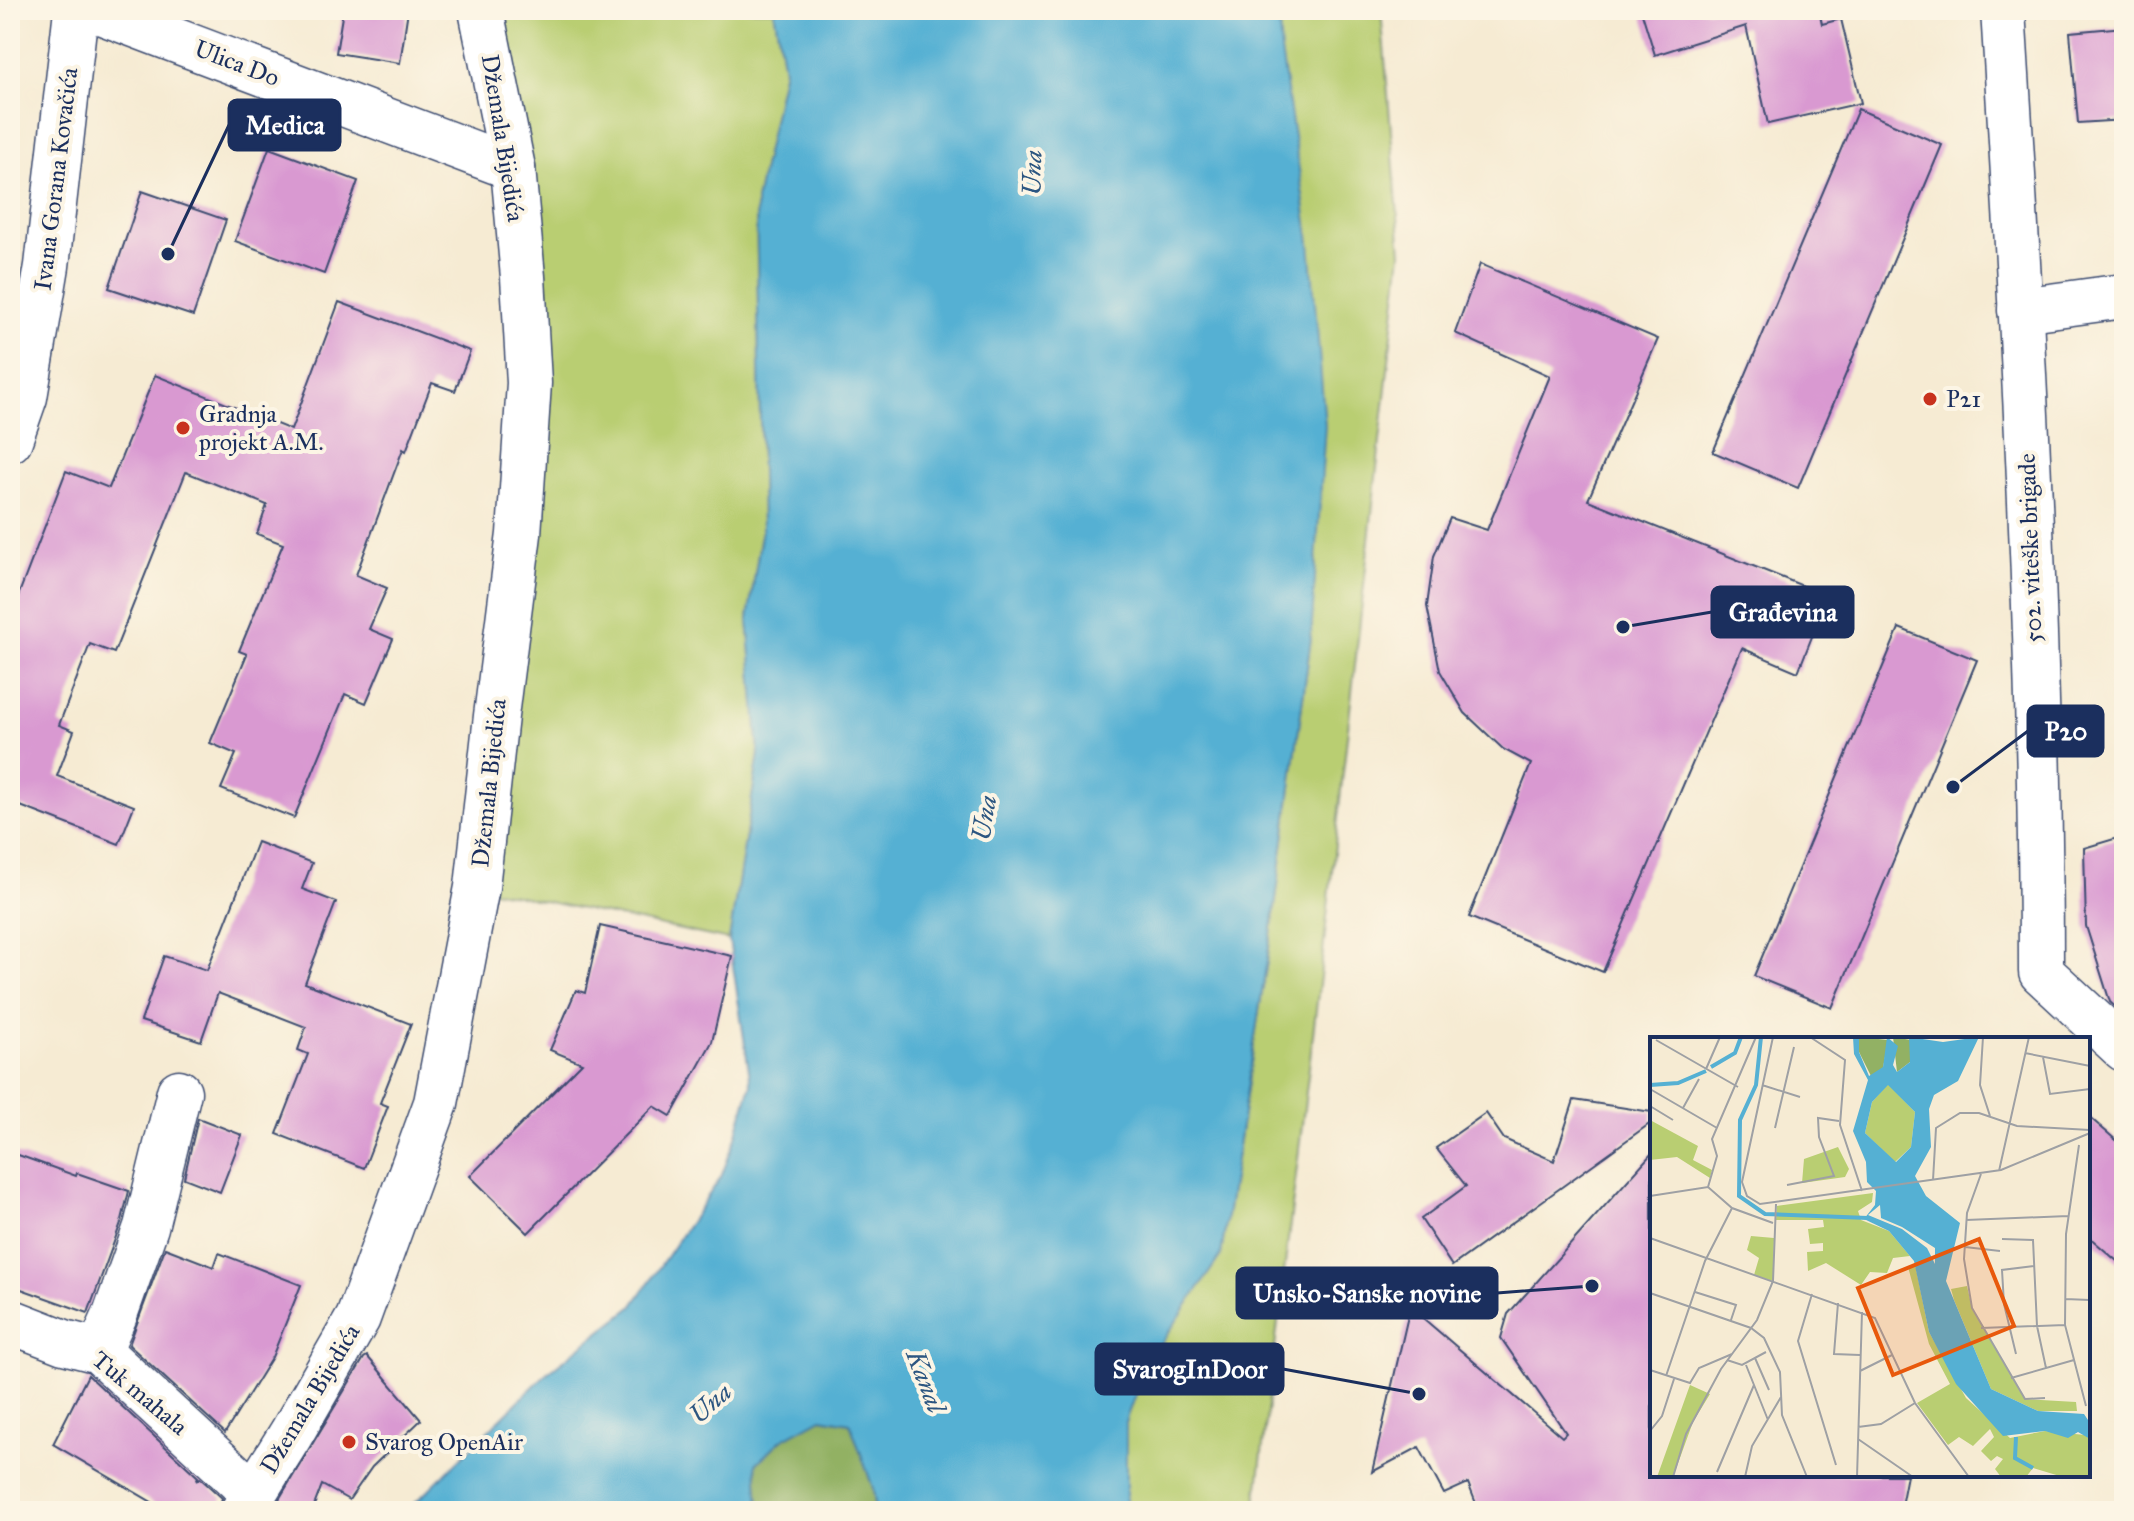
<svg xmlns="http://www.w3.org/2000/svg" width="2134" height="1521" font-family="'IM FELL Great Primer',serif">
<rect width="100%" height="100%" fill="#fcf5e5"/>
<filter id="ink" filterUnits="userSpaceOnUse"><feTurbulence type="fractalNoise" baseFrequency=".0125" numOctaves="2"/><feDisplacementMap in="SourceGraphic" scale="16" xChannelSelector="R" yChannelSelector="G"/><feConvolveMatrix kernelMatrix="1 2 1 2 8 2 1 2 1" color-interpolation-filters="sRGB"/></filter>
<filter id="wash" filterUnits="userSpaceOnUse"><feTurbulence type="fractalNoise" baseFrequency=".006" numOctaves="4" result="noise"/><feDisplacementMap in="SourceGraphic" scale="32" xChannelSelector="R" yChannelSelector="G"/><feGaussianBlur stdDeviation="1.8" result="paint"/><feColorMatrix in="noise" values="0 0 0 0 0 0 0 0 0 0 0 0 0 0 0 0 0 1.4 0 .05"/><feComposite in="paint" operator="in"/></filter>
<g filter="url(#wash)">
<rect width="100%" height="100%" fill="#f6ebd3"/>
<g fill="#b9ce72" stroke="#6a7e68" stroke-width="2">
<path d="M 481,10 L 774,10 L 784,69 L 756,201 L 762,528 L 748,619 L 759,754 L 729,940 L 478,887 L 529,383 Z"/>
<path d="M 1278,10 L 1381,10 L 1401,253 L 1323,952 L 1255,1511 L 1126,1511 L 1126,1419 L 1146,1366 L 1221,1255 L 1273,922 L 1311,638 Z"/>
</g>
<path fill="#92b164" stroke="#567061" stroke-width="2" d="M 820,1418 L 850,1423 L 873,1488 L 876,1511 L 757,1511 L 759,1509 L 756,1464 L 781,1440 Z"/>
<path fill="#55b0d3" stroke="#387098" stroke-width="2" d="M 774,10 L 1278,10 L 1281,51 L 1310,242 L 1325,425 L 1311,638 L 1273,922 L 1221,1255 L 1146,1366 L 1126,1419 L 1126,1511 L 876,1511 L 873,1488 L 850,1423 L 821,1418 L 781,1440 L 756,1464 L 759,1509 L 757,1511 L 407,1511 L 547,1373 L 632,1307 L 721,1177 L 736,1137 L 751,1084 L 729,940 L 759,754 L 748,619 L 762,528 L 756,201 L 784,69 Z"/>
<g id="blocks">
<g fill="#d999d1">
<path d="M 343,10 L 408,10 L 400,63 L 336,53 Z"/>
<path d="M 1641,10 L 1819,10 L 1822,24 L 1841,19 L 1861,103 L 1768,124 L 1746,26 L 1655,55 Z"/>
<path d="M 2124,27 L 2124,120 L 2078,123 L 2070,32 Z"/>
<path d="M 1858,109 L 1942,145 L 1798,488 L 1713,452 Z"/>
<path d="M 269,148 L 358,181 L 324,274 L 235,241 Z"/>
<path d="M 142,191 L 226,220 L 193,316 L 109,288 Z"/>
<path d="M 1480,264 L 1658,339 L 1588,500 L 1828,596 L 1798,672 L 1742,648 L 1603,972 L 1469,917 L 1531,764 L 1503,749 L 1465,713 L 1440,671 L 1427,606 L 1434,556 L 1450,518 L 1487,530 L 1550,376 L 1455,333 Z"/>
<path d="M 339,302 L 470,351 L 455,391 L 432,383 L 406,451 L 403,449 L 356,575 L 387,588 L 369,629 L 393,639 L 366,703 L 345,694 L 294,818 L 221,789 L 236,754 L 210,743 L 247,654 L 239,651 L 283,544 L 257,534 L 267,505 L 186,472 L 114,653 L 90,644 L 59,725 L 74,731 L 57,776 L 134,806 L 119,844 L 10,802 L 10,617 L 66,471 L 109,488 L 155,375 L 291,430 Z"/>
<path d="M 1899,628 L 1977,660 L 1832,1008 L 1754,976 Z"/>
<path d="M 2124,836 L 2124,1015 L 2110,1002 L 2086,926 L 2084,848 Z"/>
<path d="M 257,842 L 312,863 L 302,889 L 336,902 L 305,983 L 411,1024 L 380,1103 L 388,1106 L 364,1168 L 277,1134 L 308,1054 L 298,1050 L 306,1027 L 218,993 L 201,1041 L 141,1021 L 164,956 L 207,970 Z"/>
<path d="M 600,926 L 732,956 L 712,1042 L 671,1116 L 654,1106 L 528,1233 L 470,1176 L 582,1063 L 550,1050 L 576,990 L 585,993 Z"/>
<path d="M 1574,1100 L 1652,1112 L 1652,1122 L 1452,1266 L 1421,1219 L 1466,1186 L 1436,1148 L 1486,1113 L 1504,1139 L 1554,1161 Z"/>
<path d="M 2088,1116 L 2124,1147 L 2124,1267 L 2088,1236 Z"/>
<path d="M 198,1118 L 242,1135 L 220,1192 L 184,1178 Z"/>
<path d="M 10,1152 L 76,1176 L 77,1173 L 129,1191 L 122,1220 L 88,1313 L 10,1285 Z"/>
<path d="M 1652,1153 L 1652,1475 L 1907,1475 L 1900,1511 L 1479,1511 L 1468,1483 L 1444,1494 L 1419,1447 L 1372,1472 L 1410,1307 L 1562,1437 L 1566,1433 L 1501,1338 L 1508,1314 Z"/>
<path d="M 165,1248 L 214,1267 L 219,1253 L 301,1285 L 272,1357 L 225,1433 L 129,1345 Z"/>
<path d="M 367,1356 L 421,1420 L 372,1467 L 349,1500 L 322,1485 L 312,1511 L 272,1511 L 364,1358 Z"/>
<path d="M 88,1375 L 198,1477 L 196,1481 L 200,1478 L 222,1498 L 218,1511 L 155,1511 L 160,1507 L 53,1444 Z"/>
</g>
</g>
</g>
<g filter="url(#ink)">
<use href="#blocks" fill-opacity="0" stroke="#3c4b70" stroke-width="2"/>
<g fill="none" stroke-linecap="round" stroke-linejoin="round">
<defs>
<g id="minor">
<path d="M 95,10 L 513,168"/>
<path d="M 2003,10 C 2023,330 2041,651 2041,972 L 2124,1049"/>
<path d="M 2020,310 L 2124,296"/>
<path d="M 10,440 L 25,397 L 47,266 L 76,10"/>
<path d="M 10,1321 L 64,1342 L 99,1351 L 254,1494"/>
<path d="M 99,1351 L 115,1315 L 146,1227 L 179,1092"/>
<path d="M 243,1511 L 291,1434 L 358,1318 L 436,1103 L 477,887 L 496,716 L 519,534 L 529,383 L 523,277 L 513,168 L 481,10"/>
</g>
</defs>
<use href="#minor" stroke="#3c4b70" stroke-width="47"/>
<use href="#minor" stroke="#fff" stroke-width="44"/>
</g>
</g>
<g fill="#c8321e" stroke="#fcf5e5" stroke-width="3">
<circle cx="1930" cy="399" r="8"/>
<circle cx="183" cy="428" r="8"/>
<circle cx="349" cy="1442" r="8"/>
</g>
<g text-anchor="middle" stroke-width="8" stroke-linejoin="round" paint-order="stroke">
<g font-size="24" fill="#1b2f5e" stroke="#fcf5e5">
<text transform="translate(237 63) rotate(21)" y="8">Ulica Do</text>
<text transform="translate(503 138) rotate(81)" y="8">Džemala Bijedića</text>
<text transform="translate(56 179) rotate(-83)" y="8">Ivana Gorana Kovačića</text>
<text transform="translate(2030 548) rotate(-92)" y="8">502. viteške brigade</text>
<text transform="translate(489 783) rotate(-84)" y="8">Džemala Bijedića</text>
<text transform="translate(140 1393) rotate(40)" y="8">Tuk mahala</text>
<text transform="translate(310 1399) rotate(-59)" y="8">Džemala Bijedića</text>
</g>
<g font-size="24" fill="#1b2f5e" stroke="#fcf5e5" text-anchor="start">
<text x="1946" y="407">P21</text>
<text x="199" y="422">Gradnja<tspan x="199" dy="28">projekt A.M.</tspan></text>
<text x="365" y="1450">Svarog OpenAir</text>
</g>
<g font-size="26" font-style="italic" fill="#2c5681" stroke="#fcf5e5">
<text transform="translate(1032 173) rotate(-89)" y="9">Una</text>
<text transform="translate(984 818) rotate(-81)" y="9">Una</text>
<text transform="translate(926 1381) rotate(69)" y="9">Kanal</text>
<text transform="translate(710 1403) rotate(-42)" y="9">Una</text>
</g>
</g>
<g transform="translate(1650 1037)">
<rect width="440" height="440" fill="#f6ebd3"/>
<path d="M 238,47 L 265,75 L 261,110 L 245,125 L 215,96 L 222,65 ZM 0,83 L 48,109 L 43,123 L 62,133 L 60,141 L 27,120 L 0,123 ZM 188,110 L 199,132 L 195,140 L 152,146 L 154,122 ZM 223,156 L 222,165 L 208,174 L 211,183 L 239,194 L 260,219 L 243,221 L 237,236 L 220,235 L 211,248 L 176,226 L 158,234 L 157,215 L 173,214 L 173,206 L 160,207 L 158,192 L 174,190 L 173,183 L 126,183 L 127,169 ZM 101,199 L 124,201 L 123,244 L 104,238 L 109,221 L 97,213 ZM 265,227 L 279,295 L 316,361 L 360,401 L 395,394 L 435,398 L 440,402 L 440,440 L 413,440 L 383,431 L 376,440 L 351,440 L 345,432 L 353,422 L 347,419 L 341,424 L 331,414 L 344,400 L 340,392 L 323,409 L 309,400 L 298,408 L 267,366 L 300,347 L 279,307 L 258,230 ZM 317,249 L 322,271 L 375,362 L 426,365 L 427,374 L 388,374 L 341,352 L 304,263 L 301,252 ZM 40,348 L 60,357 L 43,385 L 23,440 L 7,440 Z" fill="#b9ce72"/>
<path d="M 209,0 L 238,3 L 233,31 L 221,39 L 209,15 ZM 243,0 L 261,3 L 260,25 L 247,35 Z" fill="#92b164"/>
<path d="M 203,0 L 209,0 L 209,15 L 219,39 L 233,30 L 237,0 L 248,9 L 243,28 L 247,35 L 260,25 L 259,0 L 293,5 L 329,0 L 308,44 L 284,58 L 279,72 L 281,110 L 265,139 L 276,159 L 310,186 L 296,244 L 341,352 L 388,374 L 434,377 L 440,386 L 440,402 L 428,395 L 418,401 L 395,394 L 353,399 L 306,347 L 279,295 L 264,224 L 239,194 L 214,182 L 225,168 L 226,154 L 217,145 L 216,125 L 203,94 L 218,43 L 204,17 ZM 238,48 L 265,75 L 261,110 L 246,125 L 215,96 L 222,65 ZM 230,168 L 231,181 L 252,190 L 285,211 L 285,227 L 277,211 L 252,192 L 218,178 Z" fill="#55b0d3" fill-rule="evenodd"/>
<path fill="none" stroke="#55b0d3" stroke-width="4" d="M 111,0 L 106,48 L 90,83 L 89,159 L 115,177 L 218,181M 61,30 L 85,16 L 91,0M 0,48 L 28,46 L 56,34M 366,400 L 365,421 L 383,431"/>
<path fill="none" stroke="#9ea0a4" stroke-width="2" d="M 123,0 L 92,145 L 97,159 L 110,167 L 351,133 L 440,96M 160,0 L 195,23 L 190,88 L 212,154M 333,0 L 330,48 L 340,79M 6,3 L 88,50M 375,16 L 440,29M 393,20 L 400,57 L 440,52M 56,32 L 70,0M 112,48 L 150,60M 0,52 L 67,91M 0,69 L 23,83M 33,71 L 49,42M 125,91 L 144,10M 429,108 L 416,197 L 415,288 L 436,369M 349,134 L 379,0M 331,137 L 317,176 L 314,222 L 322,271 L 375,362 L 395,361M 283,143 L 286,91 L 310,76 L 329,76 L 367,89 L 440,93M 137,148 L 184,139 L 169,100 L 168,81 L 189,84M 58,150 L 67,119 L 62,102 L 106,0M 0,159 L 58,150 L 82,171 L 123,186M 316,183 L 418,179M 0,201 L 225,281 L 265,366 L 319,440M 352,202 L 383,203 L 387,289 L 396,331M 315,210 L 350,214M 45,255 L 86,268 L 81,283M 0,256 L 101,291 L 114,301 L 130,335 L 132,378 L 157,440M 162,257 L 148,304 L 186,428M 415,262 L 440,263M 188,266 L 184,317 L 210,318M 331,291 L 415,288M 366,317 L 354,267 L 352,233 L 384,229M 105,321 L 119,353M 77,323 L 92,328 L 116,315M 96,328 L 118,383M 0,333 L 40,346 L 49,331 L 82,317M 210,334 L 242,318M 16,339 L 55,224 L 82,171M 361,341 L 424,323M 208,390 L 231,387 L 265,366M 0,394 L 12,379 L 24,342M 208,402 L 263,440M 67,435 L 104,348M 23,440 L 36,397 L 71,332 L 107,283 L 123,244 L 126,167M 95,440 L 102,409 L 131,360M 207,440 L 212,275"/>
<path fill="#e8590c" fill-opacity="0.15" stroke="#e8590c" stroke-width="4" d="M 329,202 L 364,289 L 243,338 L 208,251 Z"/>
<rect width="440" height="440" fill="none" stroke="#1b2f5e" stroke-width="4"/>
</g>
<path fill="none" stroke="#1b2f5e" stroke-width="3" d="M168 254L229 125M1623 627L1712 612M1953 787L2028 731M1592 1286L1497 1293M1419 1394L1283 1369"/>
<g fill="#1b2f5e" stroke="#fcf5e5" stroke-width="3">
<circle cx="168" cy="254" r="8"/>
<circle cx="1623" cy="627" r="8"/>
<circle cx="1953" cy="787" r="8"/>
<circle cx="1592" cy="1286" r="8"/>
<circle cx="1419" cy="1394" r="8"/>
</g>
<g fill="#1b2f5e" stroke="#1b2f5e" stroke-width="3">
<rect x="229" y="100" width="111" height="50" rx="8"/>
<rect x="1712" y="587" width="141" height="50" rx="8"/>
<rect x="2028" y="706" width="75" height="50" rx="8"/>
<rect x="1237" y="1268" width="260" height="50" rx="8"/>
<rect x="1096" y="1344" width="187" height="50" rx="8"/>
</g>
<g font-size="26" text-anchor="middle" font-weight="bold" fill="#fff">
<text x="285" y="134">Medica</text>
<text x="1783" y="621">Građevina</text>
<text x="2066" y="740">P20</text>
<text x="1367" y="1302">Unsko-Sanske novine</text>
<text x="1190" y="1378">SvarogInDoor</text>
</g>
<rect width="2134" height="1521" fill="none" stroke="#fcf5e5" stroke-width="40"/>
</svg>
